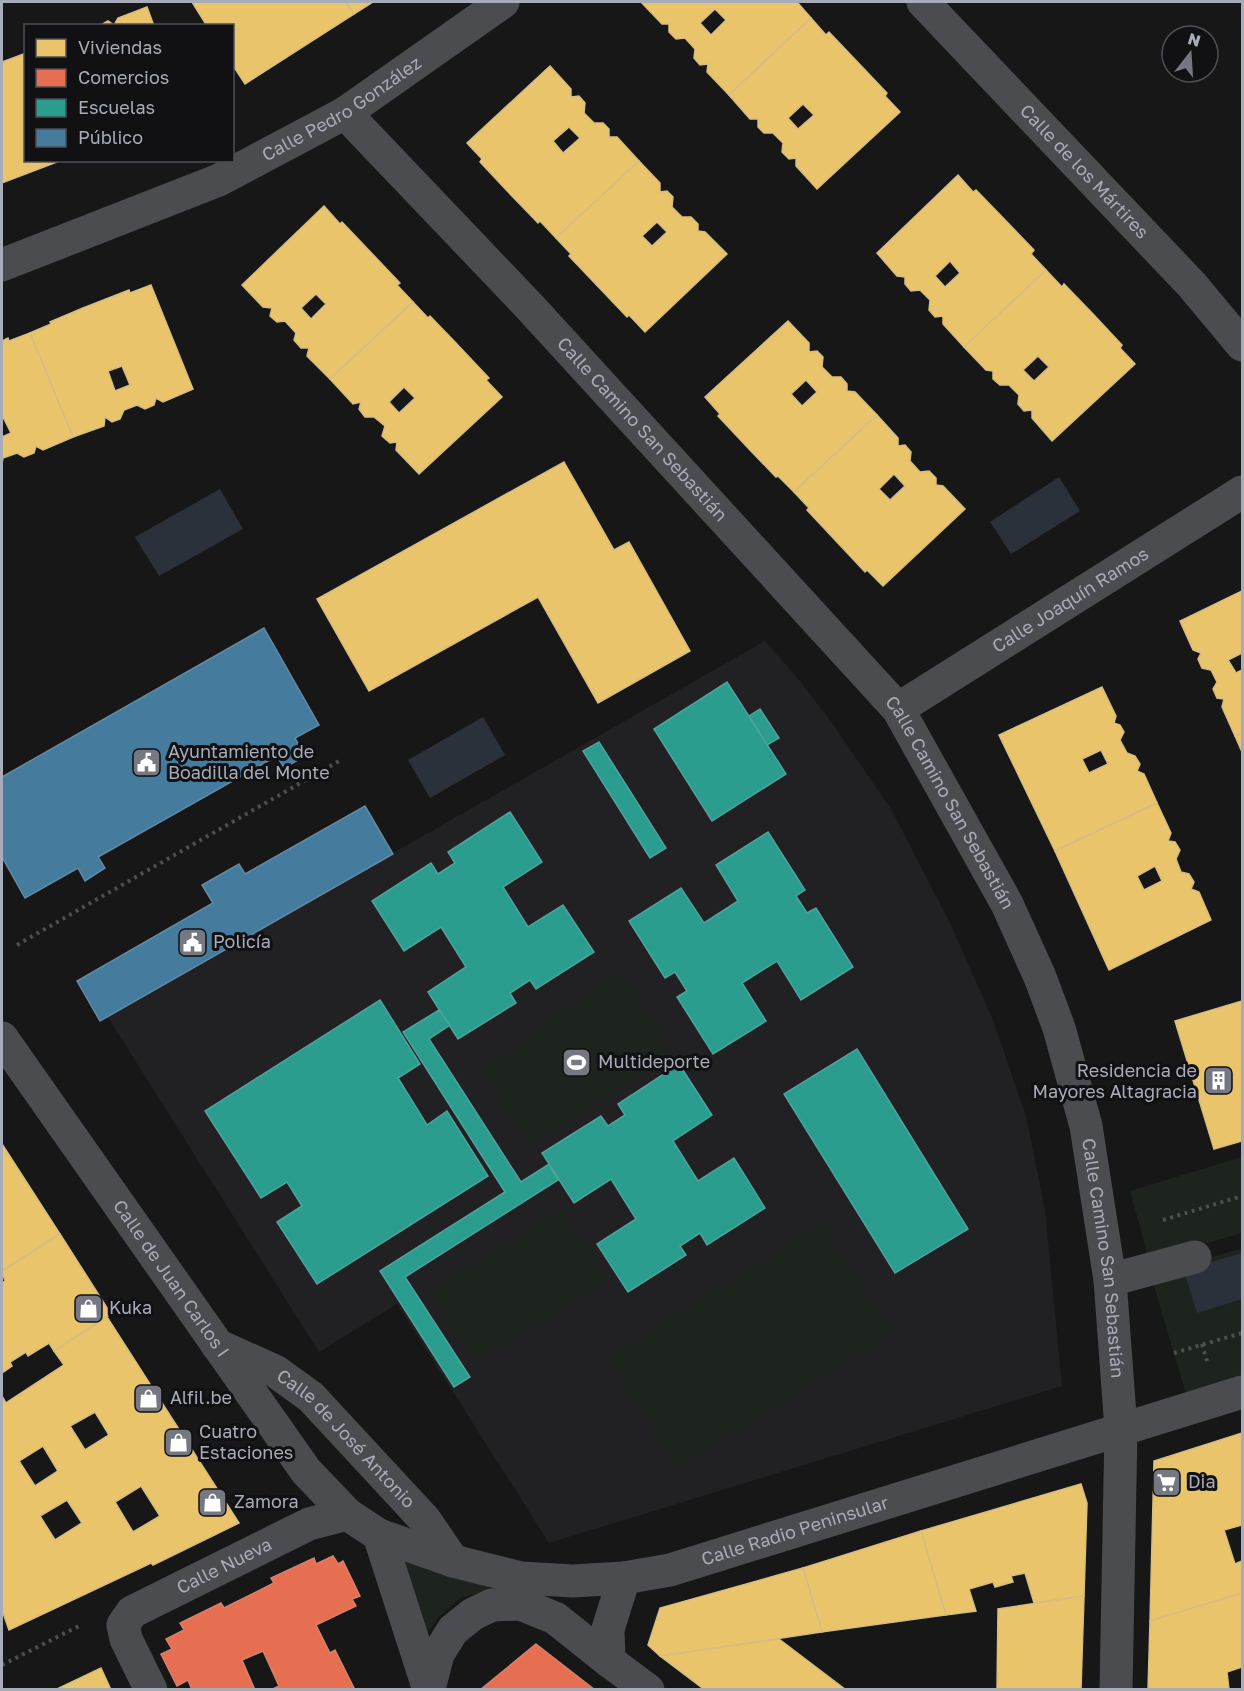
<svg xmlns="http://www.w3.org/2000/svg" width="1244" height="1691" font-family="'Golos Text',sans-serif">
<rect width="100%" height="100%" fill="#171717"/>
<path fill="#212123" d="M 765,641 L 800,681 L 832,723 L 891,809 L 950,923 L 993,1020 L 1026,1116 L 1045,1210 L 1062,1386 L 549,1543 L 397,1304 L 319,1352 L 107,1016 Z"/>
<g fill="#1d241e">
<path d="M 621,970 L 672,1054 L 529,1148 L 482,1070 Z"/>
<path d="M 1242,1157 L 1242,1233 L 1149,1260 L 1130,1191 Z"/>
<path d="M 563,1208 L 608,1280 L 475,1363 L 430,1292 Z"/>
<path d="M 822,1223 L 892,1334 L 677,1468 L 607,1358 Z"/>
<path d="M 1242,1248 L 1242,1380 L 1187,1397 L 1151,1276 Z"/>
<path d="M 400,1559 L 494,1589 L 460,1598 L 439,1617 L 423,1639 Z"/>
</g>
<g fill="#2a313a">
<path d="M 1059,477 L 1080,511 L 1011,554 L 990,522 Z"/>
<path d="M 220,489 L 243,529 L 159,576 L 135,537 Z"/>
<path d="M 483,717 L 505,755 L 430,798 L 408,760 Z"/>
<path d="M 1242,1253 L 1242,1299 L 1197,1313 L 1184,1270 Z"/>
</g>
<g fill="#e9c46a" stroke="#d6bd82" stroke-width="1.5" fill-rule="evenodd">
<path d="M 192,2 L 346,2 L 354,14 L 245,84 L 232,64 L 232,26 L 207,26 Z"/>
<path d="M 346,2 L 373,2 L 354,14 Z"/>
<path d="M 641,2 L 797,2 L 811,18 L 729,95 L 707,72 L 708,64 L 700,65 L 694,58 L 695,49 L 685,38 L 676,39 L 669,32 L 669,24 L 662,24 ZM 715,9 L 726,20 L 711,35 L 700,23 Z"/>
<path d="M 147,7 L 154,26 L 99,26 L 108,21 L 114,25 L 118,18 Z"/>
<path d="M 811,18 L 826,35 L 829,32 L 887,93 L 885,96 L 900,112 L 817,189 L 796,166 L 796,158 L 789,159 L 782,152 L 783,143 L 773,133 L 764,133 L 758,127 L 758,119 L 750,119 L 729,95 ZM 803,104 L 814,115 L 798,129 L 788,118 Z"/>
<path d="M 26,53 L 26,160 L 62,160 L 2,183 L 2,62 Z"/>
<path d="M 550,66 L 571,89 L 571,97 L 579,96 L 585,103 L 584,113 L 594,123 L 603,123 L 609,129 L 609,137 L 617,137 L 639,161 L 556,238 L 540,221 L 538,223 L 511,195 L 480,162 L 482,159 L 467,143 ZM 569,127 L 580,138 L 563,153 L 553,141 Z"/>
<path d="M 639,161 L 660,183 L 660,192 L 667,191 L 673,197 L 672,207 L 682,217 L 691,217 L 698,224 L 698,231 L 705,232 L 727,254 L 645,332 L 629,315 L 627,317 L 569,256 L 571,254 L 556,238 ZM 657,222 L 667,232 L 652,246 L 642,236 Z"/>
<path d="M 958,175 L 973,192 L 976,190 L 1034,250 L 1031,254 L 1046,270 L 964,347 L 943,324 L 943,316 L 935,317 L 929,310 L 930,300 L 920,290 L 911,291 L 905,284 L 905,277 L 897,276 L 877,253 ZM 950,261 L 960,273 L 945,287 L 935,276 Z"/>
<path d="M 324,206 L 340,224 L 342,222 L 400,283 L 397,285 L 413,302 L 330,379 L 307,356 L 309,348 L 301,348 L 294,340 L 296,333 L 285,321 L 277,322 L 270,316 L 272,308 L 263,307 L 242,285 ZM 316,294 L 326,304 L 311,319 L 301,308 Z"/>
<path d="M 1046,270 L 1062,287 L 1064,284 L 1094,315 L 1122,345 L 1120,348 L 1135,364 L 1052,441 L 1032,418 L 1032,410 L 1024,411 L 1018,404 L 1019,395 L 1009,385 L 1000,385 L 993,379 L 993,371 L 986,370 L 964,347 ZM 1038,356 L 1049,367 L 1034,381 L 1023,370 Z"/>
<path d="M 151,285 L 193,389 L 163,402 L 156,398 L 154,405 L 145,409 L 137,405 L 124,410 L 120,419 L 112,422 L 105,417 L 104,426 L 73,437 L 30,333 L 51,324 L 50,322 L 83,308 L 129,290 L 130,293 ZM 122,366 L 130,385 L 115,391 L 108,371 Z"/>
<path d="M 413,302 L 428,318 L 430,316 L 455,342 L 489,378 L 486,380 L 502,397 L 419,474 L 396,450 L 397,442 L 390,443 L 382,436 L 385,426 L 374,417 L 365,417 L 359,409 L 361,402 L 353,404 L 330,379 ZM 404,387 L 415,398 L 399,413 L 389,402 Z"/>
<path d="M 788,321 L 809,343 L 809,352 L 817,351 L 823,357 L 822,367 L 832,377 L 841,377 L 847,384 L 847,391 L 855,392 L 877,415 L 794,492 L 778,476 L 776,477 L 749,449 L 718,416 L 720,414 L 705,397 ZM 806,380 L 817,392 L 802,406 L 791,394 Z"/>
<path d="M 30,333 L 73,437 L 43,450 L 36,446 L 34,453 L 24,457 L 17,453 L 3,458 L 2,464 L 2,437 L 11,433 L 2,415 L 2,341 L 8,338 L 9,341 Z"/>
<path d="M 877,415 L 898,438 L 898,446 L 905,445 L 911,452 L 910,461 L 920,472 L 929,471 L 936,478 L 936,485 L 943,486 L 965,509 L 883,586 L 867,570 L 865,572 L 807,510 L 809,508 L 794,492 ZM 894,474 L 905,486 L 890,500 L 879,489 Z"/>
<path d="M 564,462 L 614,550 L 629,542 L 690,651 L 598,703 L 538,597 L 369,691 L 317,599 Z"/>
<path d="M 1242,591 L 1242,653 L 1228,660 L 1236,673 L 1242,670 L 1242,733 L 1235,736 L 1222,707 L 1224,699 L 1217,698 L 1213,689 L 1217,682 L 1211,670 L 1202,668 L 1198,659 L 1201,653 L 1193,650 L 1180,621 Z"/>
<path d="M 1102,687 L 1116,716 L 1114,723 L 1120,725 L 1124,732 L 1120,740 L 1127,753 L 1135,756 L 1140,764 L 1137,771 L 1144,774 L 1157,803 L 1055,851 L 999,735 ZM 1101,750 L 1108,764 L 1089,773 L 1082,759 Z"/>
<path d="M 1242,733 L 1242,752 L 1235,736 Z"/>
<path d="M 1157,803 L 1171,833 L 1168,841 L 1175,842 L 1180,850 L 1176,859 L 1181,872 L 1189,874 L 1194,882 L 1191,889 L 1199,892 L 1211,920 L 1109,970 L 1055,851 ZM 1155,866 L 1162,881 L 1144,890 L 1137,876 Z"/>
<path d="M 1242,1001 L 1242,1141 L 1214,1149 L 1175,1021 Z"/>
<path d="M 2,1144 L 60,1234 L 2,1271 Z"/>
<path d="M 60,1234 L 111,1314 L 54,1351 L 49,1343 L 28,1356 L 26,1352 L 10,1362 L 12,1366 L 2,1373 L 2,1283 L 5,1281 L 2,1271 Z"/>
<path d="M 107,1317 L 239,1523 L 153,1565 L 151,1563 L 9,1630 L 2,1610 L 2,1396 L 6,1403 L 64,1365 L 54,1351 ZM 95,1412 L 109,1435 L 85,1450 L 70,1426 ZM 43,1446 L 58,1471 L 35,1486 L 19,1461 ZM 141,1486 L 160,1516 L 133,1532 L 115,1502 ZM 67,1500 L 82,1523 L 55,1540 L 40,1516 Z"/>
<path d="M 1242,1433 L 1242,1525 L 1224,1530 L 1235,1564 L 1242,1561 L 1242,1593 L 1150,1621 L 1154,1461 Z"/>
<path d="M 1081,1484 L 1087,1503 L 1084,1596 L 1034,1603 L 1025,1573 L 1011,1576 L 1013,1582 L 995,1587 L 993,1582 L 969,1589 L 976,1611 L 946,1615 L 921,1531 Z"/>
<path d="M 921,1531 L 946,1615 L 822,1632 L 803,1568 Z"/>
<path d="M 803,1568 L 822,1632 L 660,1656 L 648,1645 L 660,1608 Z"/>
<path d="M 1242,1593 L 1242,1667 L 1227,1672 L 1229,1690 L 1148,1690 L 1150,1621 Z"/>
<path d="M 1084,1596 L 1081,1690 L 997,1690 L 998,1609 Z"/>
<path d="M 779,1639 L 846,1690 L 705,1690 L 660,1656 Z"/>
<path d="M 101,1668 L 111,1690 L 55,1690 Z"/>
</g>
<g fill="#e76f51" stroke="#d48170" stroke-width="1.5">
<path d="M 333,1556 L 338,1564 L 343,1561 L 360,1596 L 352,1599 L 356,1606 L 316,1625 L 330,1653 L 335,1650 L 355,1690 L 271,1690 L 279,1686 L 263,1651 L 242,1660 L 255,1690 L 192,1690 L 188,1680 L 177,1686 L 161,1654 L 172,1649 L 166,1639 L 184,1630 L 180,1623 L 221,1603 L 224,1608 L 274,1583 L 271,1578 L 314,1558 L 316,1564 Z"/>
<path d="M 536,1644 L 595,1690 L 480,1690 Z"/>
</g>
<g fill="#2a9d8f" stroke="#50a29c" stroke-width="1.5">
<path d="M 727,682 L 786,774 L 712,821 L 654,729 Z"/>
<path d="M 760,709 L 779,738 L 767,745 L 749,716 Z"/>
<path d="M 599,742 L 666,848 L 650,858 L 583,751 Z"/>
<path d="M 510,812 L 542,862 L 503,887 L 528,927 L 563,905 L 594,952 L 536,989 L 530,980 L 510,993 L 516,1003 L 458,1039 L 428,992 L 466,967 L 441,927 L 404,951 L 372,901 L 431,863 L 438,874 L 455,863 L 448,852 Z"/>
<path d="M 768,832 L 805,890 L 796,896 L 807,913 L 816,908 L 853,967 L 801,1000 L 777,961 L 742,983 L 766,1021 L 713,1054 L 677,997 L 687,991 L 675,972 L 665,978 L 629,921 L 681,888 L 704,923 L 738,901 L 716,865 Z"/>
<path d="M 380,1000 L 420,1064 L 398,1078 L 427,1125 L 447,1111 L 488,1176 L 317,1284 L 277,1222 L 302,1206 L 287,1182 L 261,1198 L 205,1111 Z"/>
<path d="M 439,1010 L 450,1025 L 429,1039 L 521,1182 L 549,1164 L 558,1180 L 405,1277 L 470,1377 L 454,1387 L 380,1271 L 505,1192 L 403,1032 Z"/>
<path d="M 857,1049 L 968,1229 L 895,1273 L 784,1094 Z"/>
<path d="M 679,1064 L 712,1115 L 673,1141 L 698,1181 L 734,1158 L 765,1208 L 707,1245 L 700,1233 L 680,1246 L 686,1255 L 628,1292 L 597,1244 L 636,1219 L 611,1179 L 574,1203 L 542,1153 L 601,1116 L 608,1126 L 625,1115 L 618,1104 Z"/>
</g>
<g fill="#457b9d" stroke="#638aa5" stroke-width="1.5">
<path d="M 264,628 L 319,725 L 295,738 L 305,756 L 284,768 L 277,756 L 98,857 L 105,868 L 85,881 L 78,868 L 25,898 L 2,857 L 2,777 Z"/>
<path d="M 365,806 L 393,854 L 100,1021 L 77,981 L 213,903 L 202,885 L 239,864 L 245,874 Z"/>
</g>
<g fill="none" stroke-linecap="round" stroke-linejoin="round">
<g stroke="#4d4e52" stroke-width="4" stroke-dasharray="3 4.5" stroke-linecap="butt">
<path d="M 17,945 L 339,761"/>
<path d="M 1163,1220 L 1242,1196"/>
<path d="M 1202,1344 L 1207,1361"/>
<path d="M 1174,1353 L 1242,1333"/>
<path d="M 2,1665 L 81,1625"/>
</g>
<g stroke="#4b4c50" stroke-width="33">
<path id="s1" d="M 923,2 L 1192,285 L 1242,345"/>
<path id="s2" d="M 345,113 L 529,306 L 898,709 L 1007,904 L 1040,977 L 1059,1028 L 1086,1126 L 1110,1280 L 1121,1429 L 1116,1690"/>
<path id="s3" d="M 2,265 L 219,180 L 283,146 L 345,113 L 503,2"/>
<path id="s4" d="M 898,709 L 1242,492"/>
<path id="s5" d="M 2,1038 L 306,1471 L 347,1514 L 379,1535 L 453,1561 L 521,1578 L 573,1581 L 624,1578 L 670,1570 L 1242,1392"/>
<path d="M 1110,1280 L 1195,1257"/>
<path id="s6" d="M 217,1345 L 275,1371 L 311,1397 L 425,1520 L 453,1561"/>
<path d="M 379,1535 L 429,1690"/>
<path d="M 609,1661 L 608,1629 L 624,1578"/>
<path d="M 429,1689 L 438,1654 L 453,1630 L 473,1614 L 492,1605 L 520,1604 L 555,1618 L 609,1661 L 648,1690"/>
<path id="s7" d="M 151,1690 L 126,1639 L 123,1625 L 132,1612 L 309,1524 L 347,1514"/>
</g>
</g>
<defs>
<symbol id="civic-square" viewBox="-11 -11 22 22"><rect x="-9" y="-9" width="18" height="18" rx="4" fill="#757880" stroke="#111113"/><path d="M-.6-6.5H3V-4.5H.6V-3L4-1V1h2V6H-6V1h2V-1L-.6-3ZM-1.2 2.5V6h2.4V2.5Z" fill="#fff"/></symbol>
<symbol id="stadium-square" viewBox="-11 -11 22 22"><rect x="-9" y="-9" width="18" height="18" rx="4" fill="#757880" stroke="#111113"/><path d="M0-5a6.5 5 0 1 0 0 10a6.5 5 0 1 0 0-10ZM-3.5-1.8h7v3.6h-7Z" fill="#fff"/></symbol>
<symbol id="building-square" viewBox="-11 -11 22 22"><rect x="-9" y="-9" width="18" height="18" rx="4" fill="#757880" stroke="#111113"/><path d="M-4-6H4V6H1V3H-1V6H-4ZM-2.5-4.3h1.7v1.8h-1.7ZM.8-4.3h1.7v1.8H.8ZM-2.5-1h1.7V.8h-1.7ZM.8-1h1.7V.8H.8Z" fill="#fff"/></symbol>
<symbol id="shop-square" viewBox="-11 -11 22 22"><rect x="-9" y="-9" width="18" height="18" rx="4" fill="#757880" stroke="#111113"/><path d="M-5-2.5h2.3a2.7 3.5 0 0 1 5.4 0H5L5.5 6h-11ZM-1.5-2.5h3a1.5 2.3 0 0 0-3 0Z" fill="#fff"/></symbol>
<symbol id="supermarket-square" viewBox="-11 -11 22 22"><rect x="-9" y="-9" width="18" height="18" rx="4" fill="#757880" stroke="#111113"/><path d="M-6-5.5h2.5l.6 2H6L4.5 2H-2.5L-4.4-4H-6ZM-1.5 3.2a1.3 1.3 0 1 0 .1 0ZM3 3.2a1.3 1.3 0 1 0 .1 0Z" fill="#fff"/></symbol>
</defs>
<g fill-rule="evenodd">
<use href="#civic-square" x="130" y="746" width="33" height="33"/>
<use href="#civic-square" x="176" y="926" width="33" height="33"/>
<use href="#stadium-square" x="560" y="1046" width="33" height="33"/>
<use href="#building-square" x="1202" y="1064" width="33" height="33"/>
<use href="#shop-square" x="72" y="1292" width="33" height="33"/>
<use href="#shop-square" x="132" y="1382" width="33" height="33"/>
<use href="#shop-square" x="162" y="1426" width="33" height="33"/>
<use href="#supermarket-square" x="1150" y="1466" width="33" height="33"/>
<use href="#shop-square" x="196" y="1486" width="33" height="33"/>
</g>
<g text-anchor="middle" stroke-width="6" stroke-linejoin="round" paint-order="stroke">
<g font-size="18" fill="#a8acb9" stroke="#111113">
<text dy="6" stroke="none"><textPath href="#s3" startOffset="375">Calle Pedro González</textPath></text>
<text dy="6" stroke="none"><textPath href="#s1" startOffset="234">Calle de los Mártires</textPath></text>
<text dy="6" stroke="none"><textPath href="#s2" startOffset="434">Calle Camino San Sebastián</textPath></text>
<text dy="6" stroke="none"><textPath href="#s4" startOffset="204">Calle Joaquín Ramos</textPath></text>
<text dy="6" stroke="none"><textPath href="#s2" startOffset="920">Calle Camino San Sebastián</textPath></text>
<text dy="6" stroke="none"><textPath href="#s2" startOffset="1406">Calle Camino San Sebastián</textPath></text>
<text dy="6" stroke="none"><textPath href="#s5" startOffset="294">Calle de Juan Carlos I</textPath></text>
<text dy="6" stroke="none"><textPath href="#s6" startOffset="162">Calle de José Antonio</textPath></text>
<text dy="6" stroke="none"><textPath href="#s5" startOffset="1056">Calle Radio Peninsular</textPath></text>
<text dy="6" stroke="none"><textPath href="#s7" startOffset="190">Calle Nueva</textPath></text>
</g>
<g font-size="18" fill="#a8acb9" stroke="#111113" text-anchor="start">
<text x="168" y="758">Ayuntamiento de<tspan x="168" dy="21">Boadilla del Monte</tspan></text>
<text x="213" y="948">Policía</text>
<text x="598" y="1068">Multideporte</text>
<text x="1197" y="1077" text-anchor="end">Residencia de<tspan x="1197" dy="21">Mayores Altagracia</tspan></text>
<text x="109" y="1314">Kuka</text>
<text x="170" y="1404">Alfil.be</text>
<text x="199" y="1438">Cuatro<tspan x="199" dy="21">Estaciones</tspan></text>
<text x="1188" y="1488">Dia</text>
<text x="234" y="1508">Zamora</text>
</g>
</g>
<rect width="1244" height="1691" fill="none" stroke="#a8acb9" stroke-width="6"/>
<rect x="24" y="24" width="210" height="138" fill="#111113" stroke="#4d4f55" stroke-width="1.5"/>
<rect x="36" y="39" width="30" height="18" fill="#e9c46a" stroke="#4d4f55" stroke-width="1.5"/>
<text x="78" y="54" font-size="18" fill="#a8acb9">Viviendas</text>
<rect x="36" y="69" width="30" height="18" fill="#e76f51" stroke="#4d4f55" stroke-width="1.5"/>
<text x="78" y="84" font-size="18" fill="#a8acb9">Comercios</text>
<rect x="36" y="99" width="30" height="18" fill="#2a9d8f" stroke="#4d4f55" stroke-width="1.5"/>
<text x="78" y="114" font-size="18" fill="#a8acb9">Escuelas</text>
<rect x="36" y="129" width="30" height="18" fill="#457b9d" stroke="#4d4f55" stroke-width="1.5"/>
<text x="78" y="144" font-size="18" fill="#a8acb9">Público</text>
<g transform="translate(1190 54) rotate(17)"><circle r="28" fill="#111113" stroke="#4d4f55" stroke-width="1.5"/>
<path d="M0-4.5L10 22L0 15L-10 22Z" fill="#757880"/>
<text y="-9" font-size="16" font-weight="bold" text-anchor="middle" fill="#a8acb9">N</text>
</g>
</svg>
